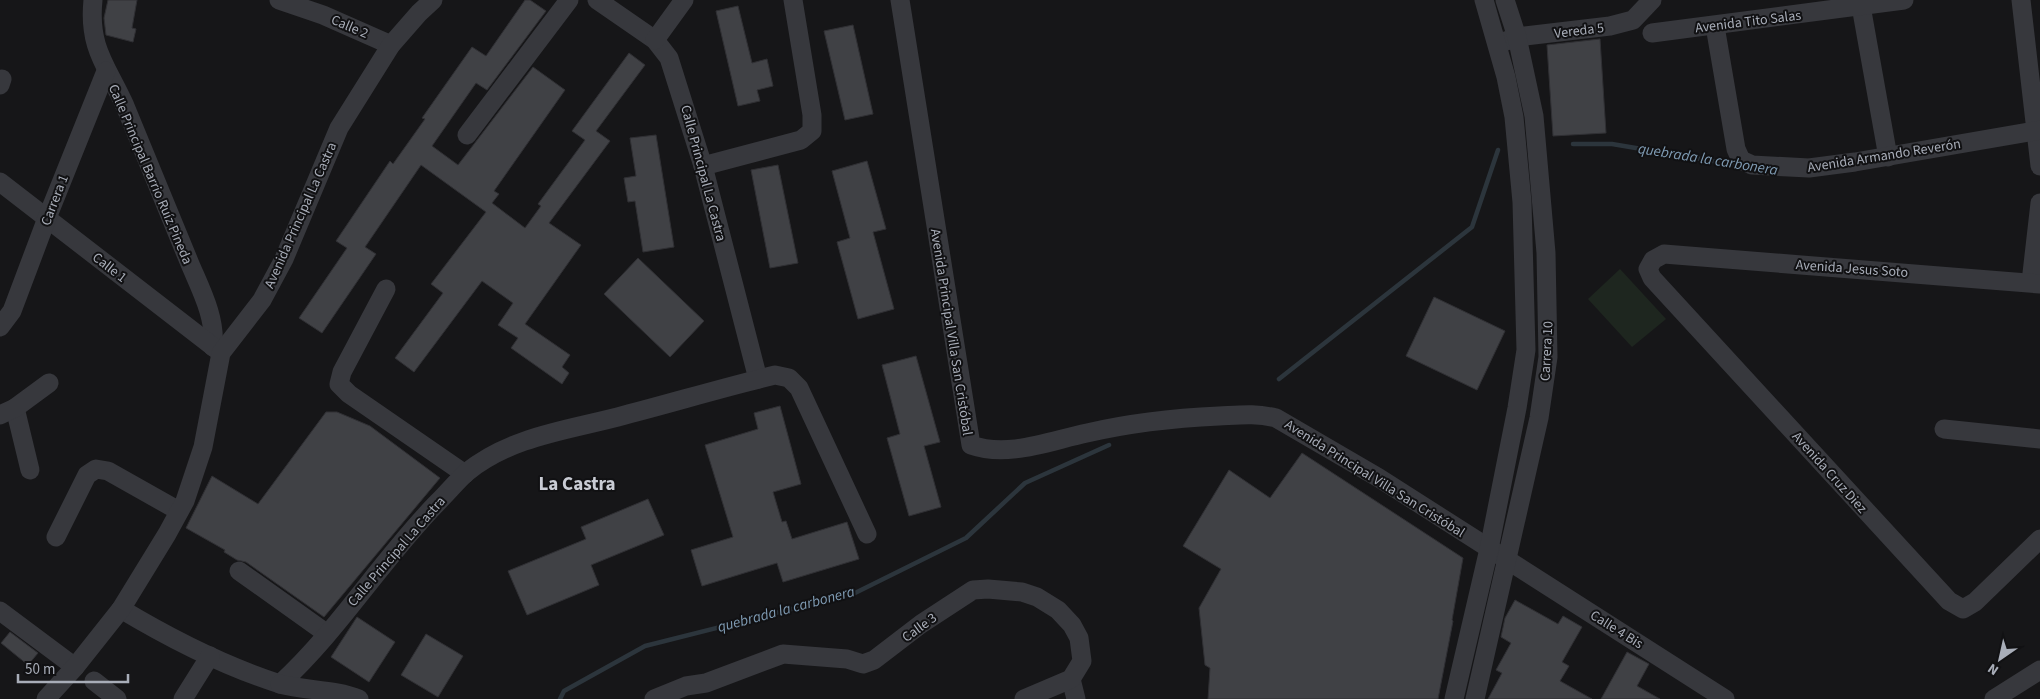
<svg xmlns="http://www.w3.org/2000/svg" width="2040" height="699" font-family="'Source Sans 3',sans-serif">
<rect width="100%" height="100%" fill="#161618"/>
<path fill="#1e261f" d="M 1620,269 L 1666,319 L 1632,347 L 1588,299 Z"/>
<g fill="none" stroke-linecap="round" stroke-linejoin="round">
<g stroke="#2c353c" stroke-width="4.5">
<path d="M 1573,144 L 1612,144 L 1737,165"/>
<path d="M 1279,379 L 1472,227 L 1498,150"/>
<path d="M 560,699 L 564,691 L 645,646 L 855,593 L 966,538 L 1025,483 L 1109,445"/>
</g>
</g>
<g fill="#404145" stroke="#303034">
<path d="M 108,0 L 137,0 L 132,28 L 136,29 L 133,42 L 106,35 L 104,18 Z"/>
<path d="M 525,0 L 530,0 L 546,11 L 487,90 L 476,83 L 432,146 L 458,165 L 533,67 L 565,90 L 494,191 L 499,194 L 492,203 L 525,228 L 541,206 L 538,204 L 585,140 L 572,131 L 629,53 L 645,65 L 596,131 L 610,141 L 549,223 L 581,245 L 525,324 L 570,355 L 562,367 L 569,373 L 562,384 L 511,348 L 518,338 L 498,325 L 513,303 L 482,281 L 414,372 L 395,358 L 443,293 L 431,284 L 486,212 L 421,165 L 365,247 L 376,254 L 322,333 L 299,318 L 347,248 L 336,241 L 390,161 L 393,164 L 425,119 L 422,118 L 472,47 L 486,56 Z"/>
<path d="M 738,6 L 752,63 L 767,59 L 773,86 L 757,90 L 760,101 L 738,106 L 716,11 Z"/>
<path d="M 853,25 L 873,114 L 845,120 L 824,31 Z"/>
<path d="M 1600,39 L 1606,133 L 1553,136 L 1547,45 Z"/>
<path d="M 656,135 L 674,247 L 643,252 L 635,201 L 628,202 L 624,178 L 636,176 L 630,138 Z"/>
<path d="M 867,161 L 886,229 L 873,232 L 894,309 L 858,319 L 837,242 L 850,238 L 832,171 Z"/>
<path d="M 778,165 L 798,263 L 770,268 L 751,170 Z"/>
<path d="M 638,258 L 704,321 L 670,357 L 604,294 Z"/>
<path d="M 1434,297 L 1505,331 L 1477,390 L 1406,356 Z"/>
<path d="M 916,356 L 940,442 L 924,446 L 941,507 L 909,516 L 887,438 L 900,434 L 882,365 Z"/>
<path d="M 780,406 L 801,484 L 773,492 L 782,522 L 786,521 L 792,539 L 847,522 L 859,559 L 783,582 L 777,563 L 702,586 L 691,550 L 733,537 L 705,445 L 758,429 L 754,413 Z"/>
<path d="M 326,412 L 337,412 L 370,426 L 440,478 L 324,617 L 246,562 L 237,560 L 224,552 L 225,550 L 186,528 L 212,476 L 258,504 Z"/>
<path d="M 1302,453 L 1463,558 L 1452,620 L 1453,621 L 1438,699 L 1208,699 L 1210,668 L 1205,665 L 1199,608 L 1221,569 L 1183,546 L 1229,470 L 1270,498 Z"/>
<path d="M 648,499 L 664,535 L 591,565 L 599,585 L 527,615 L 508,571 L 586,539 L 581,527 Z"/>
<path d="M 1515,600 L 1558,624 L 1563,616 L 1582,627 L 1562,662 L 1569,666 L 1560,681 L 1592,699 L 1488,699 L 1502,673 L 1496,670 L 1511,643 L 1501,637 L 1505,618 Z"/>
<path d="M 357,617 L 395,642 L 369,682 L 331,657 Z"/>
<path d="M 10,632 L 38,653 L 28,665 L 1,643 Z"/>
<path d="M 426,634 L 463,656 L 438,697 L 401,675 Z"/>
<path d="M 1627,652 L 1649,664 L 1637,686 L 1660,699 L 1601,699 Z"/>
</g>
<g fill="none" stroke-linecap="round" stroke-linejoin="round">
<g stroke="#37383d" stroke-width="19">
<path d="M 93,0 C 88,48 107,66 125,106 C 147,159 168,211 190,264 C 201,290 216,318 213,347"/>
<path d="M 279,0 L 323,15 L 391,45"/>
<path d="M 597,0 L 655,40 L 669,58 L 703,166 L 758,379"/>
<path d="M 900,0 L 971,445 C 1008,458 1049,441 1087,433 C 1130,423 1175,418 1219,416 C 1240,415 1256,413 1276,418 L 1379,478 L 1725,699"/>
<path d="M 2021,0 L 2040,166"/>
<path d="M 1861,6 L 1888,157"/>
<path d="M 1715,26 L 1736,149 L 1741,160 L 1752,165 L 1809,168 L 1855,162 L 2040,130"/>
<path d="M 1652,33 L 1904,0"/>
<path d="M 655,40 L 684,0"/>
<path d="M 1506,41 L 1517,37 L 1610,26 L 1633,20 L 1652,0"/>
<path d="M 0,85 L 2,79"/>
<path d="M 467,135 L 569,0"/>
<path d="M 703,166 L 801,140 L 812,131 L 812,115 L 793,0"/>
<path d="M 0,182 L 220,352"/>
<path d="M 2031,282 L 2040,203"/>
<path d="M 2040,284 L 1664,254 L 1653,260 L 1648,269 L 1652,278 L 1949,601 L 1963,609 L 1975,602 L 2040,539"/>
<path d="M 386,289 L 342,372 L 339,384 L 349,394 L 465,474"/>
<path d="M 0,327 L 12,311 L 47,218 L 106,71"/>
<path d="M 15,408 L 30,470"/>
<path d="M 0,415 L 15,408 L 49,383"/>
<path d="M 1944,429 L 2040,439"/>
<path d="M 56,537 L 87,475 L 96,469 L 108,471 L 179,511"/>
<path d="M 239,571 L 326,633"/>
<path d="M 121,609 C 171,639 224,666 280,684 C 339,630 382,559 438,502 C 448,492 457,481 467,472 C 513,435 571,430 625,415 C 675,402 725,387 775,375 L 789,378 L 799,388 L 867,534"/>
<path d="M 0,611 L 75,667"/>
<path d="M 1071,679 L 1076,699"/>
<path d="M 94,681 L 117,699"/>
<path d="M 280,684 C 306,691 334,689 359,699"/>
<path d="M 46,699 L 75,667 L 121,609 L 167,534 L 185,501 L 203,447 L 221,353 L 262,300 L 284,259 L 339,128 L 391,45 L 419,13 L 433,0"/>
<path d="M 183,699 L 210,656"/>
<path d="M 654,699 L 686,686 L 706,683 L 783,654 L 847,659 L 863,664 L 874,660 L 921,624 L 973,590 L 988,589 L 1022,592 L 1037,597 L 1058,610 L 1072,625 L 1079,638 L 1082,661 L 1071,679 L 1024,699"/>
<path d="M 1454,699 L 1489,549 L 1517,408 L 1526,350 L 1522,202 L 1514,117 L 1506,77 L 1484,0"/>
<path d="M 1475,699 L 1539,418 L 1548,357 L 1546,253 L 1534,116 L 1517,37 L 1505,0"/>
<path d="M 1994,699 L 2040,670"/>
</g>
</g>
<g text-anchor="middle" stroke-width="4" stroke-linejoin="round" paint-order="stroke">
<g font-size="14" fill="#a8adb8" stroke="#111113">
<text transform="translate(1748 21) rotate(-7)" y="5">Avenida Tito Salas</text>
<text transform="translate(350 26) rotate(23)" y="5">Calle 2</text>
<text transform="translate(1579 30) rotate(-7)" y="5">Vereda 5</text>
<text transform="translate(1884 155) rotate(-9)" y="5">Avenida Armando Reverón</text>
<text transform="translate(704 173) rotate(75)" y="5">Calle Principal La Castra</text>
<text transform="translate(151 174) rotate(67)" y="5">Calle Principal Barrio Ruíz Pineda</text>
<text transform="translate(54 200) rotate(-69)" y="5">Carrera 1</text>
<text transform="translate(300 215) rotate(-66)" y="5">Avenida Principal La Castra</text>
<text transform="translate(110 267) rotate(38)" y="5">Calle 1</text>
<text transform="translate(1852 268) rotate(4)" y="5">Avenida Jesus Soto</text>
<text transform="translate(952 332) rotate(81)" y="5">Avenida Principal Villa San Cristóbal</text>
<text transform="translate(1546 351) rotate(-87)" y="5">Carrera 10</text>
<text transform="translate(1830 472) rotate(48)" y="5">Avenida Cruz Diez</text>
<text transform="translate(1375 478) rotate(32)" y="5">Avenida Principal Villa San Cristóbal</text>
<text transform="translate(396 551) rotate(-49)" y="5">Calle Principal La Castra</text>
<text transform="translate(919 627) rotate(-36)" y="5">Calle 3</text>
<text transform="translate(1617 629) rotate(32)" y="5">Calle 4 Bis</text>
</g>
<g font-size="15" font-style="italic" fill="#7f9bb3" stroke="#111113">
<text transform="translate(1708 159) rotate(9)" y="5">quebrada la carbonera</text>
<text transform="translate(786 609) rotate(-15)" y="5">quebrada la carbonera</text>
</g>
<g font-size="19" font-weight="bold" fill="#c9ccd4" stroke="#111113">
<text x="577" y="490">La Castra</text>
</g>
</g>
<g transform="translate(2000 659) rotate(214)" stroke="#111113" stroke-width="4" paint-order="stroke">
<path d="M0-4L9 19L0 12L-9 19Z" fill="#a8adb8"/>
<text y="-8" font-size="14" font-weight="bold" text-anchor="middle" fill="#a8adb8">N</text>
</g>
<path d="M18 674v8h110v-8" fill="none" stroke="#a8adb8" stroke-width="2.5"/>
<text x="25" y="674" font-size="15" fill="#a8adb8" stroke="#111113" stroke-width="4" paint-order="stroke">50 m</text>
</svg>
